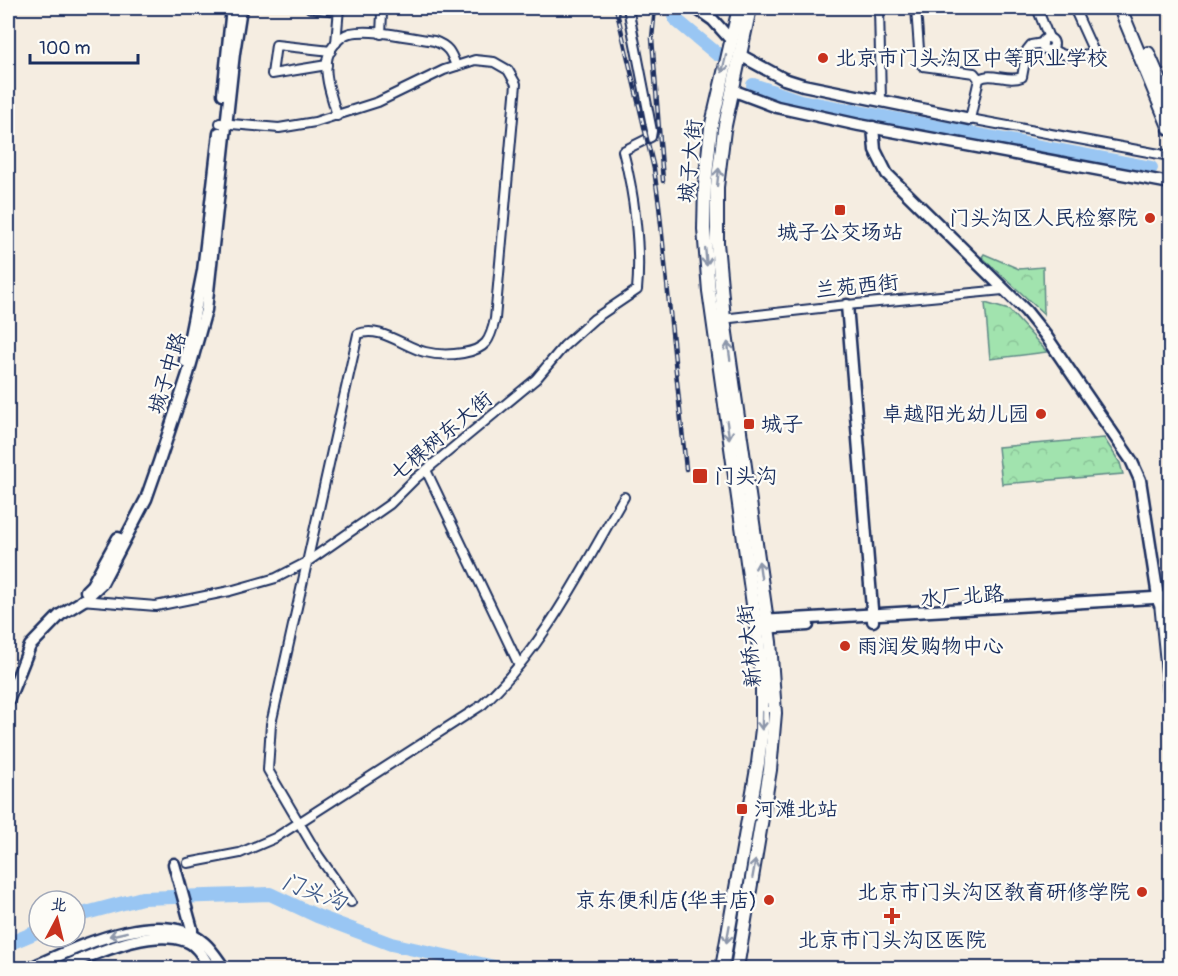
<svg xmlns="http://www.w3.org/2000/svg" width="1178" height="976" font-family="Pangolin,'LXGW WenKai TC',sans-serif">
<defs>
<pattern id="forest-crowns" width="20" height="18" patternUnits="userSpaceOnUse" patternTransform="scale(1.5)"><rect width="20" height="18" fill="#a1e3ae"/><path d="M2 6a3 3 0 1 1 6 0M12 15a3 3 0 1 1 6 0" fill="none" stroke="#8ac398"/></pattern>
</defs>
<rect width="100%" height="100%" fill="#f5ede1"/>
<filter id="ink" filterUnits="userSpaceOnUse"><feTurbulence type="fractalNoise" baseFrequency=".0167" numOctaves="2"/><feDisplacementMap in="SourceGraphic" scale="12" xChannelSelector="R" yChannelSelector="G"/><feConvolveMatrix kernelMatrix="1 2 1 2 8 2 1 2 1" color-interpolation-filters="sRGB"/></filter>
<g filter="url(#ink)">
<g fill="url(#forest-crowns)" stroke="#5e8986" stroke-width="1.5">
<path d="M 984,254 L 1019,269 L 1043,267 L 1044,314 L 982,257 Z"/>
<path d="M 985,303 L 1009,310 L 1047,352 L 990,359 Z"/>
<path d="M 1104,438 L 1120,463 L 1123,474 L 1002,484 L 998,447 Z"/>
</g>
<g fill="none" stroke-linecap="round" stroke-linejoin="round">
<g stroke="#99c6f3" stroke-width="14">
<path d="M 675,19 L 717,54"/>
<path d="M 753,85 L 800,101 L 1151,168"/>
<path d="M 75,916 L 142,898 L 270,894 L 317,916 L 391,944 L 499,968"/>
<path d="M 8,944 L 39,931"/>
</g>
<defs>
<g id="street">
<path d="M 310,8 L 339,11"/>
<path d="M 372,8 L 378,8 L 382,13 L 381,34"/>
<path d="M 879,8 L 881,101"/>
<path d="M 916,8 L 920,63 L 923,66 L 974,73 L 979,79"/>
<path d="M 1037,8 L 1049,38"/>
<circle cx="1048" cy="44" r="6"/>
<path d="M 336,43 L 339,8"/>
<path d="M 1043,43 L 1031,45 L 1027,50 L 1022,77 C 1007,83 992,71 979,79 L 970,119 L 1170,156"/>
<path d="M 1052,49 C 1067,59 1078,57 1094,52 L 1074,8"/>
<path d="M 327,65 L 272,74 L 276,45 L 331,51"/>
<path d="M 337,116 C 333,100 324,78 327,61 C 328,50 339,36 350,33 C 373,28 410,38 434,41 C 448,46 451,52 456,66"/>
<path d="M 220,123 L 279,128 L 315,122 L 378,102 L 444,70 L 475,60 L 494,62 L 508,70 L 516,84 L 495,319 C 490,341 486,349 463,353 C 451,355 437,355 425,352 C 404,347 380,325 358,334 L 271,724 L 268,770 L 318,855 L 351,902"/>
<path d="M 722,319 L 847,305 L 1003,290"/>
<path d="M 426,470 L 519,665"/>
<path d="M 81,600 L 156,606 L 230,591 L 276,578 L 307,562 L 390,504 L 415,479 L 536,379 L 564,346 L 594,319 L 637,290 C 641,248 634,192 623,151 L 651,137 L 652,131 L 628,8"/>
<path d="M 1159,603 L 1170,713"/>
<path d="M 188,863 L 240,853 L 275,838 L 482,705 C 544,648 582,569 624,497"/>
</g>
<g id="secondary">
<path d="M 696,8 L 713,20 L 730,39"/>
<path d="M 740,55 L 784,79 L 803,85 L 970,119"/>
<path d="M 732,90 L 777,107 L 859,125 L 1170,183"/>
<path d="M 223,94 L 232,8"/>
<path d="M 873,127 L 875,150 L 887,174 L 1026,311 L 1046,336 L 1131,460 L 1140,480 L 1159,603"/>
<path d="M 847,305 L 873,621"/>
<path d="M 185,361 L 203,271 L 219,133"/>
<path d="M 86,591 L 92,585 L 118,538"/>
<path d="M 760,621 L 1170,597"/>
<path d="M 761,628 L 808,625"/>
<path d="M 8,701 L 30,646 L 60,615 L 84,600 L 102,583 L 146,499 L 159,462 L 188,374 L 206,310 L 234,53 L 241,8"/>
<path d="M 174,864 L 192,929 L 192,941"/>
<path d="M 30,968 C 74,949 160,905 204,943 C 212,950 218,960 224,968"/>
<path d="M 60,968 C 94,955 149,927 186,941 C 198,945 204,959 210,968"/>
</g>
<g id="primary">
<path d="M 1120,8 L 1170,129"/>
<path d="M 1148,53 L 1170,104"/>
<path d="M 722,968 L 758,763 L 762,729 L 762,682 L 758,640 L 709,291 L 704,229 L 705,185 L 711,128 L 739,8"/>
<path d="M 737,968 L 770,770 L 775,713 L 770,642 L 724,319 L 717,243 L 717,187 L 724,130 L 750,8"/>
</g>
</defs>
<use href="#street" stroke="#1b2f5e" stroke-width="12"/>
<use href="#secondary" stroke="#1b2f5e" stroke-width="15"/>
<use href="#primary" stroke="#1b2f5e" stroke-width="16"/>
<use href="#street" stroke="#fdfcf7" stroke-width="8"/>
<use href="#secondary" stroke="#fdfcf7" stroke-width="10"/>
<use href="#primary" stroke="#fdfcf7" stroke-width="12"/>
<defs>
<g id="rail">
<path d="M 616,8 L 654,169 L 659,205 L 686,469"/>
<path d="M 655,8 L 652,38 L 663,181"/>
</g>
</defs>
<use href="#rail" stroke="#1b2f5e" stroke-width="4.5"/>
<use href="#rail" stroke="#fdfcf7" stroke-width="2" stroke-dasharray="7" stroke-linecap="butt"/>
</g>
<defs><path id="oneway-shaft" d="M-6 0H5M1.5-3L5.5 0L1.5 3" fill="none" stroke-width="1.6" stroke-linecap="round" stroke-linejoin="round" transform="scale(1.5)"/></defs>
<g stroke="#8c96aa">
<use href="#oneway-shaft" transform="translate(724 64) rotate(103)"/>
<use href="#oneway-shaft" transform="translate(718 177) rotate(-84)"/>
<use href="#oneway-shaft" transform="translate(706 257) rotate(85)"/>
<use href="#oneway-shaft" transform="translate(729 351) rotate(-98)"/>
<use href="#oneway-shaft" transform="translate(728 430) rotate(82)"/>
<use href="#oneway-shaft" transform="translate(760 570) rotate(-98)"/>
<use href="#oneway-shaft" transform="translate(762 721) rotate(91)"/>
<use href="#oneway-shaft" transform="translate(754 869) rotate(-80)"/>
<use href="#oneway-shaft" transform="translate(118 934) rotate(167)"/>
<use href="#oneway-shaft" transform="translate(728 934) rotate(100)"/>
</g>
</g>
<g fill="#c8321e" stroke="#fdfcf7" stroke-width="2">
<circle cx="823" cy="58" r="6"/>
<rect x="834" y="204" width="12" height="12" rx="3"/>
<circle cx="1150" cy="218" r="6"/>
<circle cx="1041" cy="414" r="6"/>
<rect x="743" y="418" width="12" height="12" rx="3"/>
<rect x="692" y="468" width="16" height="16" rx="3"/>
<circle cx="845" cy="646" r="6"/>
<rect x="736" y="803" width="12" height="12" rx="3"/>
<circle cx="1142" cy="892" r="6"/>
<circle cx="769" cy="900" r="6"/>
<path d="M889 907h6v6h6v6h-6v6h-6v-6h-6v-6h6z"/>
</g>
<g text-anchor="middle" stroke-width="4.5" stroke-linejoin="round" paint-order="stroke">
<g font-size="21" fill="#1b2f5e" stroke="#fdfcf7" text-anchor="start">
<text x="835" y="65">北京市门头沟区中等职业学校</text>
<text x="1138" y="225" text-anchor="end">门头沟区人民检察院</text>
<text x="840" y="239" text-anchor="middle">城子公交场站</text>
<text x="1029" y="421" text-anchor="end">卓越阳光幼儿园</text>
<text x="761" y="431">城子</text>
<text x="714" y="483">门头沟</text>
<text x="857" y="653">雨润发购物中心</text>
<text x="754" y="816">河滩北站</text>
<text x="1130" y="899" text-anchor="end">北京市门头沟区教育研修学院</text>
<text x="757" y="907" text-anchor="end">京东便利店(华丰店)</text>
<text x="892" y="947" text-anchor="middle">北京市门头沟区医院</text>
</g>
<g font-size="21" fill="#1b2f5e" stroke="#fdfcf7">
<text transform="translate(690 161) rotate(-84)" y="7">城子大街</text>
<text transform="translate(857 286) rotate(-6)" y="7">兰苑西街</text>
<text transform="translate(167 373) rotate(-73)" y="7">城子中路</text>
<text transform="translate(441 436) rotate(-40)" y="7">七棵树东大街</text>
<text transform="translate(962 596) rotate(-4)" y="7">水厂北路</text>
<text transform="translate(749 646) rotate(-96)" y="7">新桥大街</text>
</g>
<g font-size="22" font-style="italic" fill="#415c8b" stroke="#fdfcf7">
<text transform="translate(314 891) rotate(21)" y="8">门头沟</text>
</g>
</g>
<rect width="1178" height="976" fill="none" stroke="#fdfcf7" stroke-width="30"/>
<rect x="15" y="15" width="1148" height="946" fill="none" stroke="#1b2f5e" stroke-width="2" filter="url(#ink)"/>
<g transform="translate(57 919) rotate(7)"><circle r="28" fill="#fdfcf7" stroke="#a3aaba" stroke-width="1.5"/>
<path d="M0-4.5L10 22L0 15L-10 22Z" fill="#c8321e"/>
<text y="-9" font-size="16" font-weight="bold" text-anchor="middle" fill="#1b2f5e">北</text>
</g>
<path d="M30 54v9h108v-9" fill="none" stroke="#1b2f5e" stroke-width="3"/>
<text x="39" y="54" font-size="18" fill="#1b2f5e" stroke="#fdfcf7" stroke-width="4.5" paint-order="stroke">100 m</text>
</svg>
